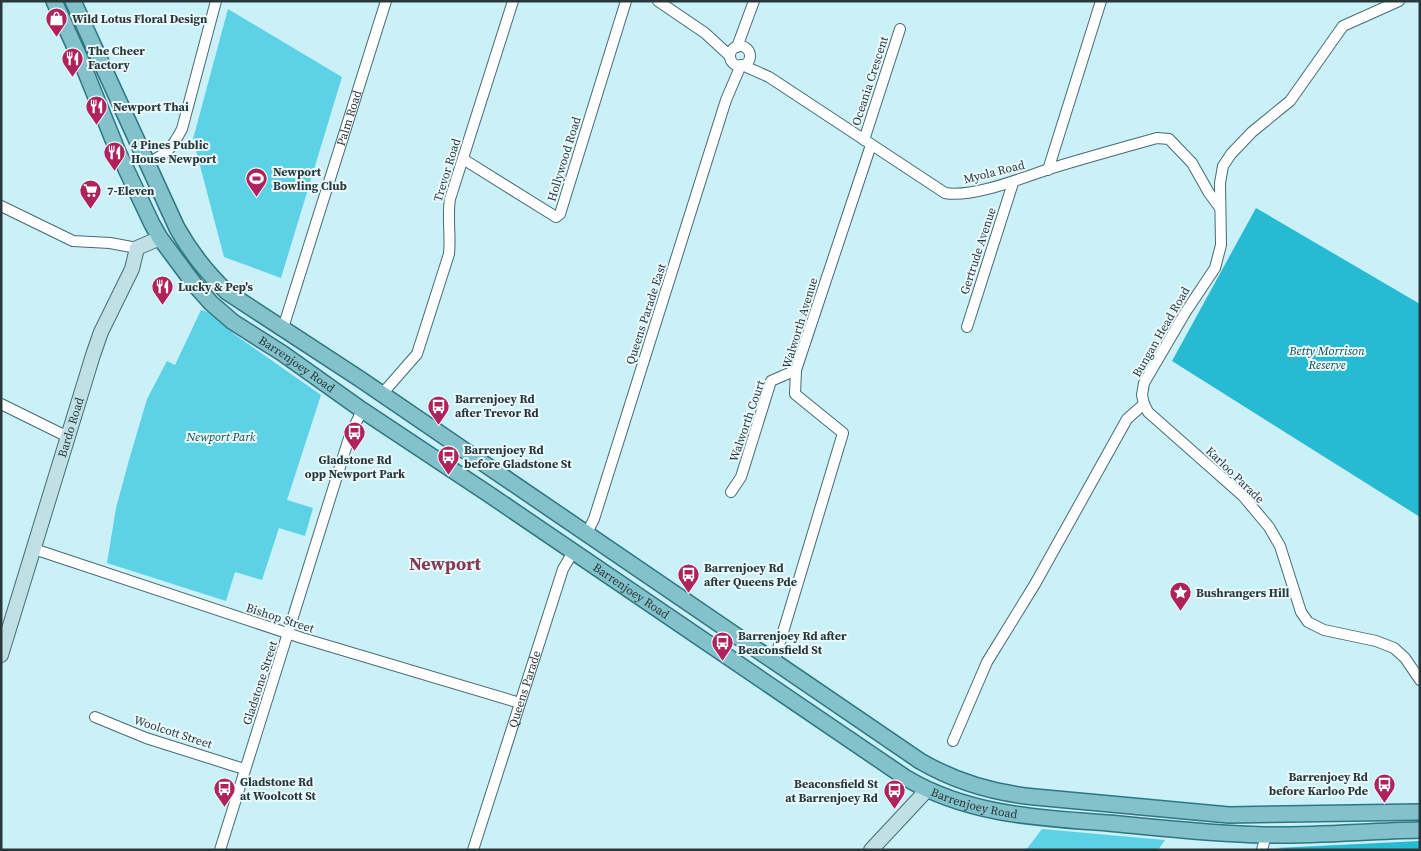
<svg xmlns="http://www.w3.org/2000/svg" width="1421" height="851" font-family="'Source Serif 4',serif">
<rect width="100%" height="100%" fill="#caf0f8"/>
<g fill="#5dd1e6">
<path d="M 228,9 L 342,77 L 281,278 L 224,257 L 193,139 Z"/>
<path d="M 201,310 L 208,312 L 234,334 L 321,395 L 287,500 L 313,508 L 305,536 L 279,528 L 262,580 L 235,572 L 226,601 L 107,563 L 116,508 L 129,460 L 147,399 L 167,361 L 175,365 Z"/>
<path d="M 1042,829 L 1165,840 L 1158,850 L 1026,850 Z"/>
</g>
<g fill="#27bbd3">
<path d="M 1256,208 L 1420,304 L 1420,517 L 1172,361 Z"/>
<path d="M 1420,841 L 1420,850 L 1291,850 L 1276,848 Z"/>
</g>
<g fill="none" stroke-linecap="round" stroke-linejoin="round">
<defs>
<g id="street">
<path d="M 658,1 L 705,33 L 730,56"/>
<circle cx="740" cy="56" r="10"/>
<path d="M 737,47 L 754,1"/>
<path d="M 742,65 L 769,77 L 945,193 C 973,198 1022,178 1049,169 C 1085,158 1121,148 1157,138 L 1169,139 L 1192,163 L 1209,193 L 1220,208"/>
<path d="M 864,140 L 900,29"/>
<path d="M 463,159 L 556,217 L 560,214 L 626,1"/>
<path d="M 148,163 C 167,154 172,148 182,129 L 216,1"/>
<path d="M 1048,170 L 1101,1"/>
<path d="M 1,206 L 73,241 L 110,243 L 137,248"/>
<path d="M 967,327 L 1013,183"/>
<path id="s1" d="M 283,328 L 386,1"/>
<path d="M 382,394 L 417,354 L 449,254 C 451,235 447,217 450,199 L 513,1"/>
<path d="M 1,404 L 68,437"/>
<path d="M 1144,404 L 1148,412 L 1243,496 L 1269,527 L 1280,546 L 1301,612 L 1308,622 L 1324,630 L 1376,641 L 1394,648 L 1405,658 L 1420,680"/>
<path d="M 731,492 L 741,477 L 771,381 L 796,370"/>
<path d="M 586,535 L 594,519 L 726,100 L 741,65"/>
<path d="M 34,549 L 302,638 L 520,703"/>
<path d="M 774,662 L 843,433 L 795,394 L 796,370 L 871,145"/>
<path d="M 95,717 L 146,738 L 244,769"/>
<path d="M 953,741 L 987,662 L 1035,584 L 1127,419 L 1144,404 L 1142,395 L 1144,383 L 1185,313 L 1215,268 L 1221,245 L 1220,183 L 1223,166 L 1231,154 L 1252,132 L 1290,101 L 1343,26 L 1399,1"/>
<path d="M 220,850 L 349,438 L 362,410"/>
<path id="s2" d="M 473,850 L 563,569 L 573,552"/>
<path d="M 1262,850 L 1266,835"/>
</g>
<g id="secondary">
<path id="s3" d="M 1,655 L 93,355 L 101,332 L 132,269 L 137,248 L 160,238"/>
<path d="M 871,850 L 927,790"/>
</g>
<g id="primary">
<path id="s4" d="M 54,1 L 82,63 L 118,152 L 152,224 L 160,238 L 195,285 L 211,303 L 233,322 L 282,353 L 362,410 L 490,495 L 906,778 C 968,815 1039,818 1108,823 C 1160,828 1212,834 1264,835 C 1316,836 1368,831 1420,830"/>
<path d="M 73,1 L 177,228 C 191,253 207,273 227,292 L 360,379 L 920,761 C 956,782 994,793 1035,797 L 1229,815 L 1420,812"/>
</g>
</defs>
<use href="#street" stroke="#486b72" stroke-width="12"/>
<use href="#secondary" stroke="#486b72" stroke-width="16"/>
<use href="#primary" stroke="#2e7682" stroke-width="18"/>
<use href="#street" stroke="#fff" stroke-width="10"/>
<use href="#secondary" stroke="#c1e0e5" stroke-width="14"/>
<use href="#primary" stroke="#83c1cb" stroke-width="15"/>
</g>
<defs>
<symbol id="shop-pin" viewBox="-11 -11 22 30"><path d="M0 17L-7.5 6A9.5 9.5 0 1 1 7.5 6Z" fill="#af225c" stroke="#eaf9fc"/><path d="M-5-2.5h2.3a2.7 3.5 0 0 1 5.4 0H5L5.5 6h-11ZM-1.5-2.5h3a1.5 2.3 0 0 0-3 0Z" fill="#fff"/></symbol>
<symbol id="restaurant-pin" viewBox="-11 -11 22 30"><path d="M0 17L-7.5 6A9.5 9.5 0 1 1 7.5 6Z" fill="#af225c" stroke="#eaf9fc"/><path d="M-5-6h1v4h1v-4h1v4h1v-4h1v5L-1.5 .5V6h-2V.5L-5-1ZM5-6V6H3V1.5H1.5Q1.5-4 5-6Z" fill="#fff"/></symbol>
<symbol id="stadium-pin" viewBox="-11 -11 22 30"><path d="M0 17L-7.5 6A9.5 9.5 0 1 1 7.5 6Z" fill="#af225c" stroke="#eaf9fc"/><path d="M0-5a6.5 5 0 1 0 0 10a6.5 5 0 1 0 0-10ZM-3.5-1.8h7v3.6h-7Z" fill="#fff"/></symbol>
<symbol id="supermarket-pin" viewBox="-11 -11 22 30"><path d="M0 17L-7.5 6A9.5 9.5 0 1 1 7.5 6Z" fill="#af225c" stroke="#eaf9fc"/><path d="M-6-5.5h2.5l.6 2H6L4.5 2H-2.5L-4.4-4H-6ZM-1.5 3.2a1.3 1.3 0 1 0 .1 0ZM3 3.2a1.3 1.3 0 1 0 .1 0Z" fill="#fff"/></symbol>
<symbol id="bus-pin" viewBox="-11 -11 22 30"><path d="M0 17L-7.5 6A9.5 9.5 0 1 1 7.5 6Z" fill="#af225c" stroke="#eaf9fc"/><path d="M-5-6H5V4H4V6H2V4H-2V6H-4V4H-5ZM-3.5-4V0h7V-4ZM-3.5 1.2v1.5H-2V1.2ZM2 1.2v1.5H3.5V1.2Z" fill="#fff"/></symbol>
<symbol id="sight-pin" viewBox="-11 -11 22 30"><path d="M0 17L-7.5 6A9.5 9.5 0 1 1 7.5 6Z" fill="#af225c" stroke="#eaf9fc"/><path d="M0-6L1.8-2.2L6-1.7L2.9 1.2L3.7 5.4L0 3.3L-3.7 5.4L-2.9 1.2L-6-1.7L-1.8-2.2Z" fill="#fff"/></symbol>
</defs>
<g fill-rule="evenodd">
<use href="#shop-pin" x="44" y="6" width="25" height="34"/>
<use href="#restaurant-pin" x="60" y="46" width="25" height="34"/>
<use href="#restaurant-pin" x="84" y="94" width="25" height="34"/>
<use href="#restaurant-pin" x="102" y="140" width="25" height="34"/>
<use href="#stadium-pin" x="244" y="166" width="25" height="34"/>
<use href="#supermarket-pin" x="78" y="178" width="25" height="34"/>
<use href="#restaurant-pin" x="150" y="274" width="25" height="34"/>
<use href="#bus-pin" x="426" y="394" width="25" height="34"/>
<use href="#bus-pin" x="342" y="420" width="25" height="34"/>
<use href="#bus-pin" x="436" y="444" width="25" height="34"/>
<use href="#bus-pin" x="676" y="562" width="25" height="34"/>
<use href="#sight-pin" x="1168" y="580" width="25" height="34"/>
<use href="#bus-pin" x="710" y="630" width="25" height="34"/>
<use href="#bus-pin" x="1372" y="772" width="25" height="34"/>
<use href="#bus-pin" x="212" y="776" width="25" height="34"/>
<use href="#bus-pin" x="882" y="778" width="25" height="34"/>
</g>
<g text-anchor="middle" stroke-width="4" stroke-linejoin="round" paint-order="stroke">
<g font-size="12" font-weight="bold" fill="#29383b" stroke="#eaf9fc" text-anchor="start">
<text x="72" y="23">Wild Lotus Floral Design</text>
<text x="88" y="55">The Cheer<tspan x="88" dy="14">Factory</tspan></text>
<text x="113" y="111">Newport Thai</text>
<text x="131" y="149">4 Pines Public<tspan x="131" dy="14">House Newport</tspan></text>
<text x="273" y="176">Newport<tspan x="273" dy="14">Bowling Club</tspan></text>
<text x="107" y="195">7-Eleven</text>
<text x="178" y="291">Lucky &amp; Pep's</text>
<text x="455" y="403">Barrenjoey Rd<tspan x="455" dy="14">after Trevor Rd</tspan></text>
<text x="464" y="454">Barrenjoey Rd<tspan x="464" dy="14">before Gladstone St</tspan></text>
<text x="355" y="464" text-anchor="middle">Gladstone Rd<tspan x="355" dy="14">opp Newport Park</tspan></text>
<text x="704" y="572">Barrenjoey Rd<tspan x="704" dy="14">after Queens Pde</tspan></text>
<text x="1196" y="597">Bushrangers Hill</text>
<text x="738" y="640">Barrenjoey Rd after<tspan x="738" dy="14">Beaconsfield St</tspan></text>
<text x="1368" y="781" text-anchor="end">Barrenjoey Rd<tspan x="1368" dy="14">before Karloo Pde</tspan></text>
<text x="240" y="786">Gladstone Rd<tspan x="240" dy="14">at Woolcott St</tspan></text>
<text x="878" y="788" text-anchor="end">Beaconsfield St<tspan x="878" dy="14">at Barrenjoey Rd</tspan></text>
</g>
<g font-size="12" fill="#29383b" stroke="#eaf9fc">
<text transform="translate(870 81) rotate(-72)" y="4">Oceania Crescent</text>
<text dy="4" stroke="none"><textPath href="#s1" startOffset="220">Palm Road</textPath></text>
<text transform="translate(564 159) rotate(-73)" y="4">Hollywood Road</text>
<text transform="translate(447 170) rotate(-73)" y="4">Trevor Road</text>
<text transform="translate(994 172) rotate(-14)" y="4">Myola Road</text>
<text transform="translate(978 251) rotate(-72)" y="4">Gertrude Avenue</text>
<text transform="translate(646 314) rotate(-72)" y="4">Queens Parade East</text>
<text transform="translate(800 323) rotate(-73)" y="4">Walworth Avenue</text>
<text transform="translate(1161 332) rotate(-60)" y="4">Bungan Head Road</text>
<text dy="4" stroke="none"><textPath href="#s4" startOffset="448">Barrenjoey Road</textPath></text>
<text transform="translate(747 421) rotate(-71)" y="4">Walworth Court</text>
<text dy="4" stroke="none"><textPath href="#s3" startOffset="238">Bardo Road</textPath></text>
<text transform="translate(1235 475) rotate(44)" y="4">Karloo Parade</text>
<text dy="4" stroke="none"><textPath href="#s4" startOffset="852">Barrenjoey Road</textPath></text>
<text transform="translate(280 618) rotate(18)" y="4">Bishop Street</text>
<text transform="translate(260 683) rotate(-72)" y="4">Gladstone Street</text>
<text dy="4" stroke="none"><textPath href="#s2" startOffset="169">Queens Parade</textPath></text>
<text transform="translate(173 732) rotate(18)" y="4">Woolcott Street</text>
<text dy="4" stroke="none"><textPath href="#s4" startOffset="1258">Barrenjoey Road</textPath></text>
</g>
<g font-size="12" font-style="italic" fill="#0d4953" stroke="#eaf9fc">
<text x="1327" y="355">Betty Morrison<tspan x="1327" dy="14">Reserve</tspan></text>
<text x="221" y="441">Newport Park</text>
</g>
<g font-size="18" font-weight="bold" fill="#833c53" stroke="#eaf9fc">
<text x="445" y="570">Newport</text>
</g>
</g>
<rect width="1421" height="851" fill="none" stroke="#29383b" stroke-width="5"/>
</svg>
